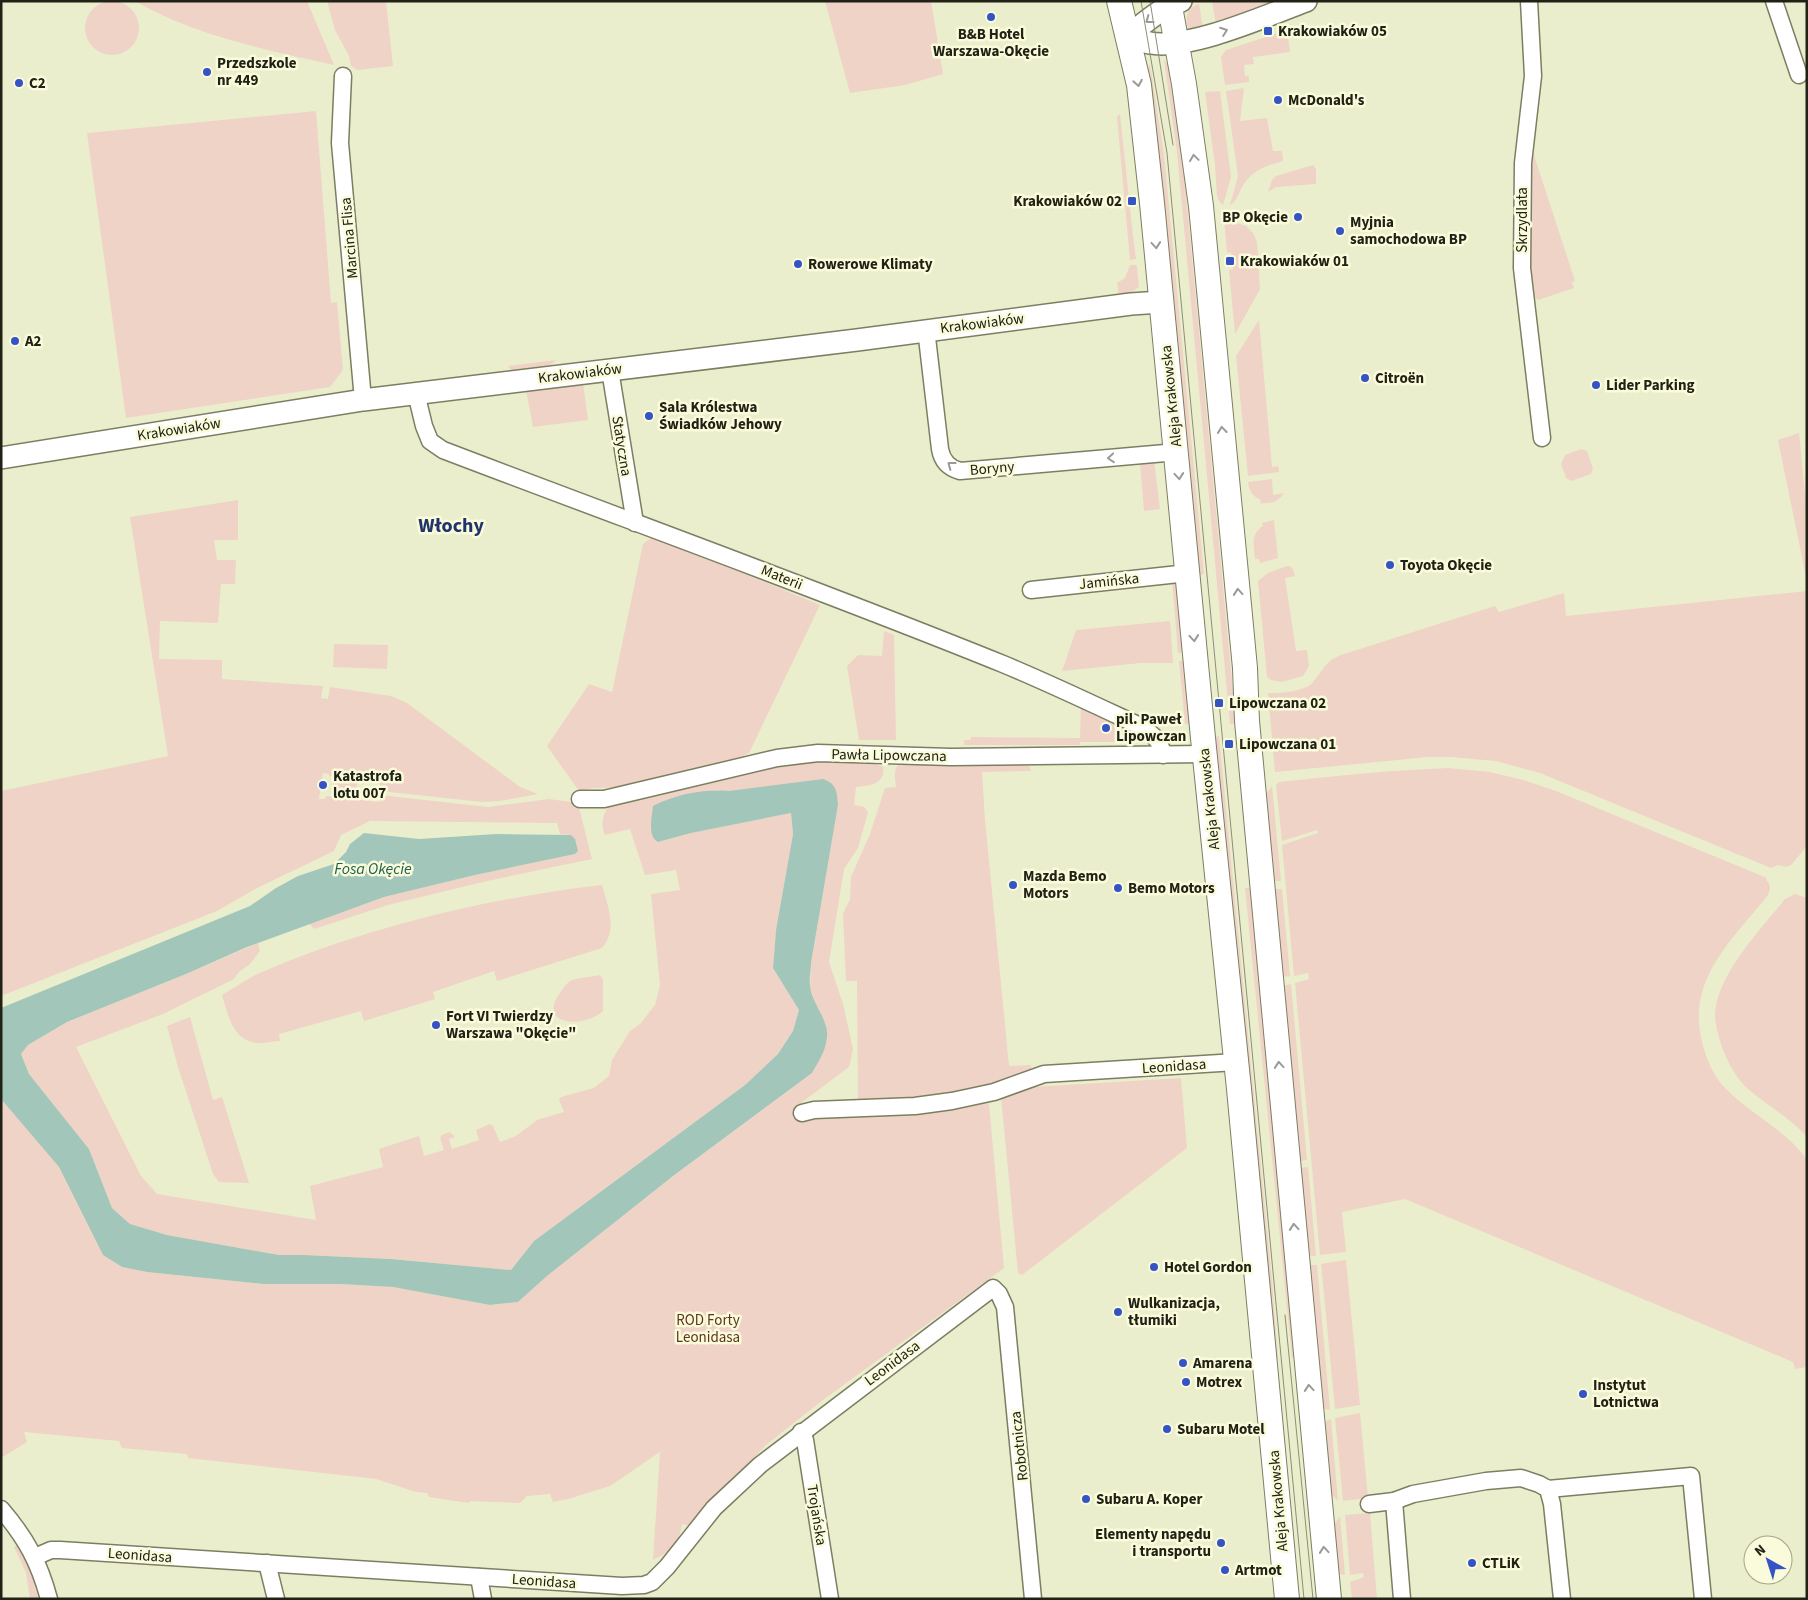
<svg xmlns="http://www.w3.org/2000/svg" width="1808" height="1600" font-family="'Source Sans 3',sans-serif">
<rect width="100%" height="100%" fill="#ebeecd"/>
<g fill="#efd3c6">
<circle cx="112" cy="28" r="27"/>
<path d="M 135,1 L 307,1 L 334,65 C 267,50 195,36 135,1 Z"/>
<path d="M 327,1 L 386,1 L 393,66 L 358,70 L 351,66 L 349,56 L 335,30 Z"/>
<path d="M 825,1 L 931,1 L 943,74 L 905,85 L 850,93 Z"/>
<path d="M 1212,1 L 1282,1 L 1216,24 Z"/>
<path d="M 1199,4 L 1203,28 L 1192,30 L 1187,26 C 1185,14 1188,8 1199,4 Z"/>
<path d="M 1287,30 L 1290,52 L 1253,57 L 1254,64 L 1244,65 L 1245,76 L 1249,76 L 1249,82 L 1225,85 L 1221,57 L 1226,50 Z"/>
<path d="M 1164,60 L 1170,66 L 1182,151 L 1236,723 L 1230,724 L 1177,152 Z"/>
<path d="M 1150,64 L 1164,154 L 1204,574 L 1199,575 L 1167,228 L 1148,69 Z"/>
<path d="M 1244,88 L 1240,121 L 1267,118 L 1273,151 L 1282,151 L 1283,161 C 1265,166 1250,171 1241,189 C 1238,195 1236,202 1230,205 L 1238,176 L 1226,91 Z"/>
<path d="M 1220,91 L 1231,177 L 1223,205 L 1219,201 L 1217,196 L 1215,165 L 1205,92 Z"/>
<path d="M 316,111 L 331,303 L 337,302 L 343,370 L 330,387 L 126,418 L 87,133 Z"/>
<path d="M 1120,114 L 1132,227 L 1136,259 L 1130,260 L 1117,117 Z"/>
<path d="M 1530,143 L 1575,281 L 1572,282 L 1574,288 L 1538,300 L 1531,294 L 1527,236 Z"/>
<path d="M 1313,165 L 1316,169 L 1316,184 L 1276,187 L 1268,192 L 1272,180 L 1276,176 Z"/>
<path d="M 1224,219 L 1246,226 L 1253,233 L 1257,242 L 1260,289 L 1235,334 L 1229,270 L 1233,269 L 1231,252 L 1227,253 Z"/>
<path d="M 1130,265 L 1136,265 L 1137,266 L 1139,287 L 1129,294 L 1119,295 L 1117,283 L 1125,278 Z"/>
<path d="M 1259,320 L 1272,467 L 1278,466 L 1279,472 L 1248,476 L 1236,356 Z"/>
<path d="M 556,360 L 548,368 L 512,372 L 508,366 Z"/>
<path d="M 583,383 L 588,420 L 533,427 L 526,390 Z"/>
<path d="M 1799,433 L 1807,513 L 1807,582 L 1778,440 Z"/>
<path d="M 1581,449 L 1587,451 L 1593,469 L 1591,474 L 1571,481 L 1566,478 L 1561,464 L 1565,455 Z"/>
<path d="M 1141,460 L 1154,460 L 1160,509 L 1144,511 L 1140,464 Z"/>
<path d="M 1272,479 L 1273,495 L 1284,493 C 1279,502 1269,504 1260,503 L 1261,500 C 1252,496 1249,491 1248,482 Z"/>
<path d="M 238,500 L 238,540 L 214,540 L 217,560 L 236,560 L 235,584 L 221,584 L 218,623 L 160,621 L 159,659 L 222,660 L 222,679 L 323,686 L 321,698 L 328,699 L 330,687 L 391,696 L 407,703 L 520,787 L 538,794 L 500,801 L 482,802 L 380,791 L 380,784 L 329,776 L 329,774 L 323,773 L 319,799 L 325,799 L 326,796 L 379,802 L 380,795 L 488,807 L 549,799 L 578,803 L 592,859 L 487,881 L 388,905 L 314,929 L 310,924 L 384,897 L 475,875 L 575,854 L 578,851 L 571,835 L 560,834 L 557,823 L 370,821 L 341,835 L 334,851 L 257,888 L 217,911 L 1,996 L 1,791 L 168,756 L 130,517 Z"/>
<path d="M 1274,520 L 1278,558 L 1260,563 L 1259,559 L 1255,559 C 1254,546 1250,534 1263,526 L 1262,523 Z"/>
<path d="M 652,537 L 682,549 L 685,546 L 735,566 L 735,570 L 820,605 L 749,753 L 741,757 L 626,787 L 593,788 L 579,791 L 547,746 L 589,684 L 612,692 L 643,544 Z"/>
<path d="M 1287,566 C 1293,566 1294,571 1295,576 L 1285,578 L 1296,651 L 1307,650 L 1309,666 L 1303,676 L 1282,682 L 1271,680 L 1267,677 L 1258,581 L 1268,573 Z"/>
<path d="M 1172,579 L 1177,582 L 1183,652 L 1178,653 Z"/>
<path d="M 1807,591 L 1807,846 L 1791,865 L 1786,867 L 1778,865 L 1771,868 L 1540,773 L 1496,761 L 1451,757 L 1428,757 L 1275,772 L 1268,693 C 1279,694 1307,691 1313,682 C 1323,671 1326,660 1341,655 L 1495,606 L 1499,612 L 1564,593 L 1566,616 Z"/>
<path d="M 1170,621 L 1173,663 L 1141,663 L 1062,671 L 1076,630 Z"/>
<path d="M 884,631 L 894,635 L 896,740 L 859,740 L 847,666 L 858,655 L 882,656 Z"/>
<path d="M 334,644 L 388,645 L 387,669 L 333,667 Z"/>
<path d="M 1179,661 L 1184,661 L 1190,724 L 1185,724 Z"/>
<path d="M 1081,704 L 1146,736 L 1145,742 L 1080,742 L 1080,745 L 964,745 L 964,740 L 971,740 L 971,737 L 1080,738 Z"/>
<path d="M 1219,736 L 1272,1280 L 1278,1359 L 1275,1359 L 1213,737 Z"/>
<path d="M 822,760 L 870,762 L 883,767 C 886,784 869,786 856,787 L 854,805 L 864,807 L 868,812 L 858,848 L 844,869 L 829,962 L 843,1004 L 853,1049 L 849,1067 L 797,1106 L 806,1118 L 896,1115 L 985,1101 L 989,1104 L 1004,1268 L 823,1400 L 766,1445 L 690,1526 L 682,1524 C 679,1545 672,1551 653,1560 L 660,1452 L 610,1486 L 568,1499 L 553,1502 L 550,1494 L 527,1496 L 520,1503 L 470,1501 L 469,1503 L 429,1497 L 427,1493 L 416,1492 L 376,1479 L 188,1458 L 187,1454 L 122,1448 L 119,1441 L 24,1432 L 27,1442 L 1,1458 L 1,1099 L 59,1167 L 103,1255 L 122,1267 L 147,1272 L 264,1284 L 340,1284 L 393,1287 L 490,1305 L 518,1302 L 547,1276 L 673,1176 L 812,1073 L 826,1025 L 817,1009 L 810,987 L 811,963 L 838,805 L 714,790 L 659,842 L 691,833 L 791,813 L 793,834 L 776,930 L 773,968 L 799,1010 L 793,1031 L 778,1054 L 745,1085 L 534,1241 L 511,1270 L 391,1259 L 304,1255 L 279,1255 L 167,1235 L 130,1224 L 112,1208 L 89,1149 L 29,1074 L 21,1054 L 28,1045 L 67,1022 L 186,974 L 258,943 L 260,951 L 250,964 L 239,972 L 234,979 L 163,1014 L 76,1047 L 141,1176 L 157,1194 L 316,1220 L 310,1186 L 383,1167 L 379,1149 L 419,1136 L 424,1156 L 444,1150 L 440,1138 L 442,1135 L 450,1132 L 455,1137 L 449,1139 L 452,1149 L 479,1140 L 476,1130 L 490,1124 L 493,1126 L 500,1142 L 516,1136 L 537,1120 L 564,1112 L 559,1100 L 561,1097 L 594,1088 L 609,1076 L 612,1060 L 630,1031 L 640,1024 L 655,1005 L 660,985 L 651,894 L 680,890 L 676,870 L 645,875 L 630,829 L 605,835 C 600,825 603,813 610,804 L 776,765 Z"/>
<path d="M 899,763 L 978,765 L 1025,763 L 1030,767 L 1031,771 L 982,772 L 985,820 L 1009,1066 L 1031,1065 L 1031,1073 L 990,1088 L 924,1098 L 858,1102 L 857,981 L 846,981 L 843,914 L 850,899 L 851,877 L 870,834 L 885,788 L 896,787 C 895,778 893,771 899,763 Z"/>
<path d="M 1448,768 L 1490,772 L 1523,780 L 1556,791 L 1767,878 L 1766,880 L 1769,883 L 1770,889 L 1768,895 C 1730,943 1683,982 1704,1049 C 1708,1063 1715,1078 1726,1089 C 1751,1114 1785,1130 1807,1159 L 1807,1367 L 1795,1369 L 1793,1362 L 1405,1199 L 1342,1212 L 1346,1252 L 1320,1255 L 1295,983 L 1309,979 L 1308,973 L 1294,976 L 1282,845 L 1318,833 L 1317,830 L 1282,841 L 1276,785 L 1279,782 C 1335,776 1392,770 1448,768 Z"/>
<path d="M 333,781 L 357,783 L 356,797 L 331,794 Z"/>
<path d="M 1272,786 L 1281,881 L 1274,881 L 1266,798 L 1266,794 Z"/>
<path d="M 602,885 C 608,907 618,929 602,948 L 497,981 L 494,971 L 433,992 L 435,999 L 364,1021 L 361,1011 L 279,1034 L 280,1041 C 273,1041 264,1044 256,1043 C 232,1039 228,1015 222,995 C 235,988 248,978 262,972 C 367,927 488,898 602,885 Z"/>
<path d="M 1245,888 L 1252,888 L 1295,1358 L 1292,1358 Z"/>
<path d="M 1276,889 L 1282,889 L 1290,976 L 1283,977 L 1275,890 Z"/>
<path d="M 1795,894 L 1807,898 L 1807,1137 C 1790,1118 1768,1106 1748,1089 C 1736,1078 1728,1063 1722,1047 C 1719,1038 1716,1028 1715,1018 C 1714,977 1761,929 1785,899 Z"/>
<path d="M 600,975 L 603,979 L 603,1011 C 584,1029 534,1026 562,990 C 565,986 568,981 573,980 C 581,977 592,977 600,975 Z"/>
<path d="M 1291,984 L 1307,1160 L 1300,1161 L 1283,986 Z"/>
<path d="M 190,1017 L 213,1100 L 222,1097 L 249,1183 L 219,1182 L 213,1174 L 178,1067 L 167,1026 Z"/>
<path d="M 1181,1078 L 1187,1148 L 1022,1275 L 1018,1273 L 1001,1097 L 1032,1087 Z"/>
<path d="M 1308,1167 L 1316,1256 L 1311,1256 L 1307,1253 L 1300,1168 Z"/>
<path d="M 1346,1260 L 1360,1405 L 1335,1409 L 1321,1264 Z"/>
<path d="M 1310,1265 L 1317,1265 L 1330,1410 L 1325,1409 L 1323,1407 Z"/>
<path d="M 1360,1413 L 1368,1498 L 1343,1501 L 1335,1418 Z"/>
<path d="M 1331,1419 L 1338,1501 L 1332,1495 L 1330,1489 L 1324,1425 L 1326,1421 Z"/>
<path d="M 1370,1513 L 1377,1599 L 1352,1599 L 1350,1582 L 1364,1577 L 1363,1573 L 1350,1575 L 1345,1515 Z"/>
<path d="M 1340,1516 L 1345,1575 L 1338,1574 L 1334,1525 Z"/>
<path d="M 18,1545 L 32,1575 L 39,1599 L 30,1599 L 26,1573 L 14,1547 Z"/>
</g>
<path fill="#a3c6bb" d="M 823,779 C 837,784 837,792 838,805 L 811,963 C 811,970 809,979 810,986 C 812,1004 829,1020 827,1037 C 826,1051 818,1062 812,1073 L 673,1176 L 547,1276 L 518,1302 L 490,1305 L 393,1287 L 340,1284 L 264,1284 L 147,1272 L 122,1267 L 103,1255 L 59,1167 L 1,1099 L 1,1008 L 250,906 L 276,888 L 298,876 L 334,864 L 346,852 L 350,844 L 364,833 L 419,839 L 496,834 L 571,835 L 575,839 L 578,851 L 575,854 L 475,875 L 384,897 L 247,947 L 186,974 L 67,1022 L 28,1045 L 21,1054 L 29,1074 L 89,1149 L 112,1208 L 130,1224 L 167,1235 L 279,1255 L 304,1255 L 391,1259 L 511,1270 L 534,1241 L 745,1085 L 778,1054 L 793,1031 L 799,1010 L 773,968 L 776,930 L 793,834 L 791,813 L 691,833 L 658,842 C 647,836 652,817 653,806 C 677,794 703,789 729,791 Z"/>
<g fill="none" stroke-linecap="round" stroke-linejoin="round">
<defs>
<g id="minor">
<path d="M 1529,1 L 1533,76 L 1523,163 L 1522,268 L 1542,438"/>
<path d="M 1774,1 L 1799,75"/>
<path d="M 343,76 L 340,143 L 363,400"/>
<path d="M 926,329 L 940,449 C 942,461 949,468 960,471 L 1177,452"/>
<path d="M 610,370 L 635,523"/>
<path d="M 416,393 L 424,426 L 430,441 L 443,450 C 629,521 818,589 1003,664 C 1049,683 1095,705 1140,726 C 1152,734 1161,740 1163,755"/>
<path d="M 1031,590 L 1188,573"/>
<path d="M 580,799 L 604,799 L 777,758 L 818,753 L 951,757 L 1204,754"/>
<path d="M 802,1113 L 814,1110 L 915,1106 L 952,1101 L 994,1092 L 1044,1074 L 1236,1062"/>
<path d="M 801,1432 L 805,1440 L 830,1599"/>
<path d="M 1548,1489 L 1552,1504 L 1562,1599"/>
<path d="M 1394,1501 L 1402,1599"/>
<path d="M 1369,1504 L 1394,1501 L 1413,1494 L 1486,1481 L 1521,1478 L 1539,1484 L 1548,1489 L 1691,1476 L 1703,1599"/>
<path d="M 1,1509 C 26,1538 39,1562 49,1599"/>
<path d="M 35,1557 L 51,1550 L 60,1550 L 622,1586 L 644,1585 L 652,1582 L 667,1567 L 714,1508 L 760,1465 L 993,1288 L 999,1294 L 1005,1307 L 1033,1599"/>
<path d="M 267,1563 L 276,1599"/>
<path d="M 479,1577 L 483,1599"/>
</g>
<g id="tertiary">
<path d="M 1128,36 C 1136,38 1143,42 1150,43 C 1190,50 1268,15 1306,1"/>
<path d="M 1128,36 C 1145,22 1161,8 1181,1"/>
<path d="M 1,458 L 363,400 L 857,340 L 1131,304 L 1161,302"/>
</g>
<g id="secondary">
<path d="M 1119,1 L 1139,85 L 1152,203 L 1203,738 L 1239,1089 L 1287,1599"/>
<path d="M 1169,1 L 1184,84 L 1201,206 L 1245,668 L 1247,721 L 1329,1599"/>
</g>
</defs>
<use href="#minor" stroke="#7c7e61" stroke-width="19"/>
<use href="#tertiary" stroke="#7c7e61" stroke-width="24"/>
<use href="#secondary" stroke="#7c7e61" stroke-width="26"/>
<use href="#minor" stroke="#fff" stroke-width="16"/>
<use href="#tertiary" stroke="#fff" stroke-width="21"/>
<use href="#secondary" stroke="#fff" stroke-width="24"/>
<g stroke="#8d8e77" stroke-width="1">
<path d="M 1141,1 L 1167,153 L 1304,1599"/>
<path d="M 1150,1 L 1173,145"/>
<path d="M 1285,1315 L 1313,1599"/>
</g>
</g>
<defs><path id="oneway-chevron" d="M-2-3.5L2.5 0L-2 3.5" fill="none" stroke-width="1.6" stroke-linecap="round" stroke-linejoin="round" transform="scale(1.25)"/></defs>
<g stroke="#9b9b96">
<use href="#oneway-chevron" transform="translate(1149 20) rotate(143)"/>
<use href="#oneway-chevron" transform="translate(1224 31) rotate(-20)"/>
<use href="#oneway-chevron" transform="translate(1138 83) rotate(80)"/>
<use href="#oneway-chevron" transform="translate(1194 158) rotate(-98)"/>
<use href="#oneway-chevron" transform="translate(1156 245) rotate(85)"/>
<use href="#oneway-chevron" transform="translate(1222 430) rotate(-96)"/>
<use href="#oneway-chevron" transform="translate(1111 458) rotate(175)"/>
<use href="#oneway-chevron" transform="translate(951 465) rotate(-143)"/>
<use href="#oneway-chevron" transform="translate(1179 476) rotate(85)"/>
<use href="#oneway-chevron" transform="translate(1238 592) rotate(-95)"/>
<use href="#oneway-chevron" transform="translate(1194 638) rotate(85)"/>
<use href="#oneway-chevron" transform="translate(1279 1065) rotate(-95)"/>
<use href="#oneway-chevron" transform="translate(1294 1227) rotate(-95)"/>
<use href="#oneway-chevron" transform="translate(1309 1388) rotate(-95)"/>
<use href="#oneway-chevron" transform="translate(1324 1550) rotate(-95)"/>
</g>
<g fill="#3553c5" stroke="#f9fbda" stroke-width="2">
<circle cx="991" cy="17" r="5"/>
<rect x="1263" y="26" width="10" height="10" rx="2.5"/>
<circle cx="207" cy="72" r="5"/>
<circle cx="19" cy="83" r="5"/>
<circle cx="1278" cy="100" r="5"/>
<rect x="1127" y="196" width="10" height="10" rx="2.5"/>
<circle cx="1298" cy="217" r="5"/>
<circle cx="1340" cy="231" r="5"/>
<rect x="1225" y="256" width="10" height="10" rx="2.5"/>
<circle cx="798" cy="264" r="5"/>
<circle cx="15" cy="341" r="5"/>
<circle cx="1365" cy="378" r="5"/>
<circle cx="1596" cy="385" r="5"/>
<circle cx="649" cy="416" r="5"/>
<circle cx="1390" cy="565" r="5"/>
<rect x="1214" y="698" width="10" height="10" rx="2.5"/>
<circle cx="1106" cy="728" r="5"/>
<rect x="1224" y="739" width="10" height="10" rx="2.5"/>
<circle cx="323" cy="785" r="5"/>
<circle cx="1013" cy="885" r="5"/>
<circle cx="1118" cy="888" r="5"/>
<circle cx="436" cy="1025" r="5"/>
<circle cx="1154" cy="1267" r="5"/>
<circle cx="1118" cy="1312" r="5"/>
<circle cx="1183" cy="1363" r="5"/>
<circle cx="1186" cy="1382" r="5"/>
<circle cx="1583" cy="1394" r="5"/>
<circle cx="1167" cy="1429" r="5"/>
<circle cx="1086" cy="1499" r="5"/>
<circle cx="1221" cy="1543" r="5"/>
<circle cx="1472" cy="1563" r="5"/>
<circle cx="1225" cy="1570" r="5"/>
</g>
<g text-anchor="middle" stroke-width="5" stroke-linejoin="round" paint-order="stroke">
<g font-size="15" font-weight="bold" fill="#212115" stroke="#f9fbda" text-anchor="start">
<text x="1278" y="36">Krakowiaków 05</text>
<text x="991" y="39" text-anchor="middle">B&amp;B Hotel<tspan x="991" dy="17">Warszawa-Okęcie</tspan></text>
<text x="217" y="68">Przedszkole<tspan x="217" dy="17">nr 449</tspan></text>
<text x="29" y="88">C2</text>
<text x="1288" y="105">McDonald's</text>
<text x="1122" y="206" text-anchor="end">Krakowiaków 02</text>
<text x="1288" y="222" text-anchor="end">BP Okęcie</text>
<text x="1350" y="227">Myjnia<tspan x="1350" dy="17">samochodowa BP</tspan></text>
<text x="1240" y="266">Krakowiaków 01</text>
<text x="808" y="269">Rowerowe Klimaty</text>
<text x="25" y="346">A2</text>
<text x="1375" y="383">Citroën</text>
<text x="1606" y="390">Lider Parking</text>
<text x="659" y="412">Sala Królestwa<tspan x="659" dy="17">Świadków Jehowy</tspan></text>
<text x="1400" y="570">Toyota Okęcie</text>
<text x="1229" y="708">Lipowczana 02</text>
<text x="1116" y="724">pil. Paweł<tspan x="1116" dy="17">Lipowczan</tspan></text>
<text x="1239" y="749">Lipowczana 01</text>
<text x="333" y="781">Katastrofa<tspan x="333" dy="17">lotu 007</tspan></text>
<text x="1023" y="881">Mazda Bemo<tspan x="1023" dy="17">Motors</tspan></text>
<text x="1128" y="893">Bemo Motors</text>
<text x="446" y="1021">Fort VI Twierdzy<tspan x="446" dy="17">Warszawa "Okęcie"</tspan></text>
<text x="1164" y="1272">Hotel Gordon</text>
<text x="1128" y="1308">Wulkanizacja,<tspan x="1128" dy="17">tłumiki</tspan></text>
<text x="1193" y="1368">Amarena</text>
<text x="1196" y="1387">Motrex</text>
<text x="1593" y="1390">Instytut<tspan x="1593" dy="17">Lotnictwa</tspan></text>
<text x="1177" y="1434">Subaru Motel</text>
<text x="1096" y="1504">Subaru A. Koper</text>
<text x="1211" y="1539" text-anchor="end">Elementy napędu<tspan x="1211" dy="17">i transportu</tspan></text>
<text x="1482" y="1568">CTLiK</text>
<text x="1235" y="1575">Artmot</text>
</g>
<g font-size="15" fill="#212115" stroke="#f9fbda">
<text transform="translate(1522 220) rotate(-90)" y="5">Skrzydlata</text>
<text transform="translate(349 238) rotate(-95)" y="5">Marcina Flisa</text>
<text transform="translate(982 323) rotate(-7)" y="5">Krakowiaków</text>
<text transform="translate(580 373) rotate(-7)" y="5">Krakowiaków</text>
<text transform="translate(1171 396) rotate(-96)" y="5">Aleja Krakowska</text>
<text transform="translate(179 429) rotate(-9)" y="5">Krakowiaków</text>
<text transform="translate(622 446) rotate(81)" y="5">Statyczna</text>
<text transform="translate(992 468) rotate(-5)" y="5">Boryny</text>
<text transform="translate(782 577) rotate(22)" y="5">Materii</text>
<text transform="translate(1109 581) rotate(-6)" y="5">Jamińska</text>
<text transform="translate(889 755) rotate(1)" y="5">Pawła Lipowczana</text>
<text transform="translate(1209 799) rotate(-96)" y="5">Aleja Krakowska</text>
<text transform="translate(1174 1066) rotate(-4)" y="5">Leonidasa</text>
<text transform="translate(892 1363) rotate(-37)" y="5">Leonidasa</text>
<text transform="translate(1019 1446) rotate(-96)" y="5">Robotnicza</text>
<text transform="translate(1278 1501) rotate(-95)" y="5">Aleja Krakowska</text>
<text transform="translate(817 1515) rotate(81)" y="5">Trojańska</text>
<text transform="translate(140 1555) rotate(4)" y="5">Leonidasa</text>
<text transform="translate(544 1581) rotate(4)" y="5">Leonidasa</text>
</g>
<g font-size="15" fill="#5f341d" stroke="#f9fbda">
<text x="708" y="1325">ROD Forty<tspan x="708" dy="17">Leonidasa</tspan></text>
</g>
<g font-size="16" font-style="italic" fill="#1f6151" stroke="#f9fbda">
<text x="373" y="874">Fosa Okęcie</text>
</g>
<g font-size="20" font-weight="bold" fill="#21336b" stroke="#f9fbda">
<text x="451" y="532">Włochy</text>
</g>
</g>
<rect width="1808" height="1600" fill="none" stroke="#212115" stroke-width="5"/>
<g transform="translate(1768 1560) rotate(321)"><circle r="24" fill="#f9fbda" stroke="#a3a48b"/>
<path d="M0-4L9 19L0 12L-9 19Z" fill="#3553c5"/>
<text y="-8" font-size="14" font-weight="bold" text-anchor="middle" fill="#212115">N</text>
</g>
</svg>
